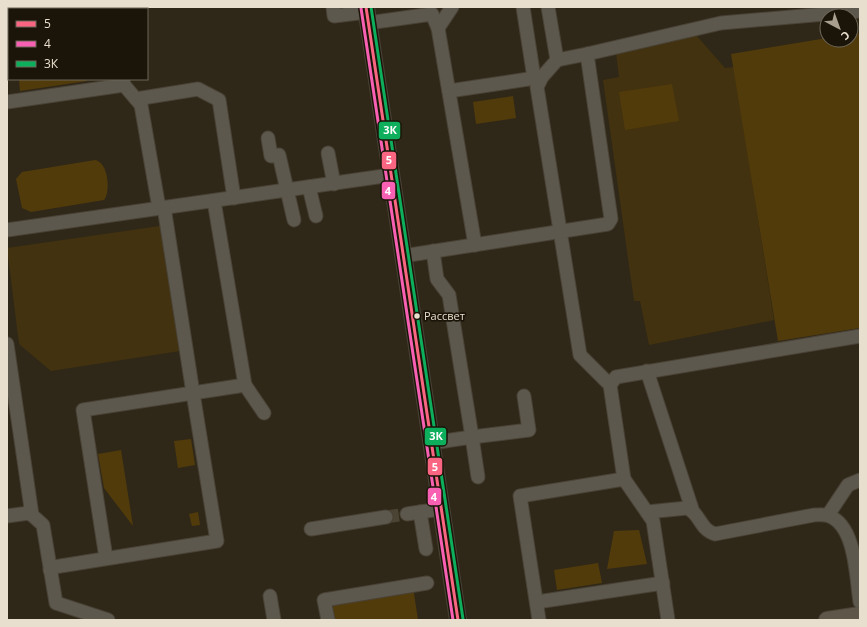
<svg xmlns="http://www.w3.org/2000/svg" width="867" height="627" font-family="'Open Sans',sans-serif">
<rect width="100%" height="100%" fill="#2f2818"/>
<g fill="#42320f">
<path d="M 696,35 L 725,68 L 734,67 L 774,320 L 649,345 L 640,301 L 634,301 L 603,80 L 619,77 L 616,53 Z"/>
<path d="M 160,226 L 180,351 L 51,371 L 19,344 L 7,248 Z"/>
</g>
<g fill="#523b0b">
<rect x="29" y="7" width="44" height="2"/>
<path d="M 860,33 L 860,328 L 778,341 L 731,54 L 827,38 L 827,40 L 851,40 L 851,34 Z"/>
<path d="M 19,79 L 86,79 L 87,81 L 20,91 Z"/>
<path d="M 672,84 L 679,121 L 625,130 L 619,92 Z"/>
<path d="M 513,96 L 516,118 L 476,124 L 473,102 Z"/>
<path d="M 95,160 C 108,162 111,191 104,200 L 31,212 L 22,208 L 16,179 L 22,172 Z"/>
<path d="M 191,439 L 195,465 L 178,468 L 174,441 Z"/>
<path d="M 121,450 L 133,526 L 104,488 L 98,454 Z"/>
<path d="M 198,512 L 200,525 L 192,526 L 189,514 Z"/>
<path d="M 639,530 L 647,564 L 607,569 L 614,531 Z"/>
<path d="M 598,563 L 602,583 L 557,590 L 554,570 Z"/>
<path d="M 413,587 L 418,620 L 332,620 L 331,603 Z"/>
</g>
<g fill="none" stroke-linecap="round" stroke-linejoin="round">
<path stroke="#4b4333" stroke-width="13" stroke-dasharray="13 6" stroke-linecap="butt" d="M 386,517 L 407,514"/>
<defs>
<g id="minor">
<path d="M 112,7 L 112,9"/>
<path d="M 333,7 L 334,16 L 367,12"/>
<path d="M 523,7 L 534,78"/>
<path d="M 368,23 L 432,14 L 438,28 L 475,245"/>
<path d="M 438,28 L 452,7"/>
<path d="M 587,54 L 721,23 L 860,11"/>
<path d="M 557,60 L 542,77 L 537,87 L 580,355 L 610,385 L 624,479"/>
<path d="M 124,85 L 141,105 L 159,208"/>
<path d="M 449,91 L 542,77"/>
<path d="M 136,99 L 198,89 L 219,100 L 234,198"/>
<path d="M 7,102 L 124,85 L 123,79"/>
<path d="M 268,138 L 271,156 L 279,155 L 294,220"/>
<path d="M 328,153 L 334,184"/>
<path d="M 309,187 L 316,216"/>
<path d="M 7,230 L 391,175"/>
<path d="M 433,251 L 437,279 L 449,295 L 472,437 L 529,430 L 524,396"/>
<path d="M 403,256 L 608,224 L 611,219 L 587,54 L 557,60 L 548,7"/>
<path d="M 7,344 L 32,515 L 43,525 L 56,603 L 108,620"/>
<path d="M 647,371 L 693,512"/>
<path d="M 245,385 L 264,413"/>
<path d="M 610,385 L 616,377 L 860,336"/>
<path d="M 431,443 L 472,437 L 478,477"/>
<path d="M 647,512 L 687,508 C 700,513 700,530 715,534 L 814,515 C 819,515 825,514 829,516 C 856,526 856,577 860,602"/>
<path d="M 407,514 L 420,512"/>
<path d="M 828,515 L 848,485 L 860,480"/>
<path d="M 7,516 L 29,513 L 32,515"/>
<path d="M 311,529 L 386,517"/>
<path d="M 426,549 L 420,512 L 441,509"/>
<path d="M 106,558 L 83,410 L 193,393 L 164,207"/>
<path d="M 50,570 L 54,567 L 217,541 L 193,393 L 245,385 L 214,201"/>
<path d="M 270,596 L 274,620"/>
<path d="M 537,602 L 663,583"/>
<path d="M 328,620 L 324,600 L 427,583"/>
<path d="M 539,620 L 520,496 L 624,479 L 653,521 L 668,620"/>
</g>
<g id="major">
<path d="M 366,7 L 458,620"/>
<path d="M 827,620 L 860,615"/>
</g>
</defs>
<use href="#minor" stroke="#494236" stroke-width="15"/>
<use href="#major" stroke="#494236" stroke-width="18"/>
<use href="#minor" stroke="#5d584d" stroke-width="13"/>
<use href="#major" stroke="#5e5648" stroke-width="16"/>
<defs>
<path id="bus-1" d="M 366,7 L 458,620"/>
<path id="bus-2" d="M 361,8 L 453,620"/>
<path id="bus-3" d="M 371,7 L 463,619"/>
</defs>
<use href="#bus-1" stroke="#1b1509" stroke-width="6"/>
<use href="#bus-2" stroke="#1b1509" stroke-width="6"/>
<use href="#bus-3" stroke="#1b1509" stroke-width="6"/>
<use href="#bus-1" stroke="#fa6682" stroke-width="3"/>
<use href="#bus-2" stroke="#f860b3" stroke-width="3"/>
<use href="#bus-3" stroke="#0daf5c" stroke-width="3"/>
</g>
<circle fill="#e9dfcf" stroke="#1b1509" stroke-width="1.5" cx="417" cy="316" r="3.5"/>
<g text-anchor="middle" stroke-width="3.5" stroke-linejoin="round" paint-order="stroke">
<g font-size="11" fill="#e9dfcf" stroke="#1b1509" text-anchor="start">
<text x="424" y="320">Рассвет</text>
</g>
</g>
<g stroke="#1b1509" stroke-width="1.5">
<rect x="378" y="121" width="23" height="19" rx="4" fill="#0daf5c"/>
<rect x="381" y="151" width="16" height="19" rx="4" fill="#fa6682"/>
<rect x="381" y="181" width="15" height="19" rx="4" fill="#f860b3"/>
<rect x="424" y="427" width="23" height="19" rx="4" fill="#0daf5c"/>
<rect x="427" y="457" width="16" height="19" rx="4" fill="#fa6682"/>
<rect x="427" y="487" width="15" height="19" rx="4" fill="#f860b3"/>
</g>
<g font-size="11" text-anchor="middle" font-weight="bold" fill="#fff">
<text x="390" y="134">3К</text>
<text x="389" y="164">5</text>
<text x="388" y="195">4</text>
<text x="436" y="440">3К</text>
<text x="435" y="471">5</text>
<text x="434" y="501">4</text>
</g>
<rect width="867" height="627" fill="none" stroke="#e9dfcf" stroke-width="16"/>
<rect x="8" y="8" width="140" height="72" fill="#1b1509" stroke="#6d6658"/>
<rect x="16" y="21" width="20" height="6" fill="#fa6682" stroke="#6d6658"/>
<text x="44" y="28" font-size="12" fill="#e9dfcf">5</text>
<rect x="16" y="41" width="20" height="6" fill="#f860b3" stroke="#6d6658"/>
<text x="44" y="48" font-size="12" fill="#e9dfcf">4</text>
<rect x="16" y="61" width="20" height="6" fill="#0daf5c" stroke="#6d6658"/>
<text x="44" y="68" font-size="12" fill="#e9dfcf">3К</text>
<g transform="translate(839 28) rotate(139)"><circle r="19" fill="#1b1509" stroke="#6d6658"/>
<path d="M0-3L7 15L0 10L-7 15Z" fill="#a89f8f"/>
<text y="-6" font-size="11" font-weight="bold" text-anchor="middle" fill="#e9dfcf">С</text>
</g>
</svg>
